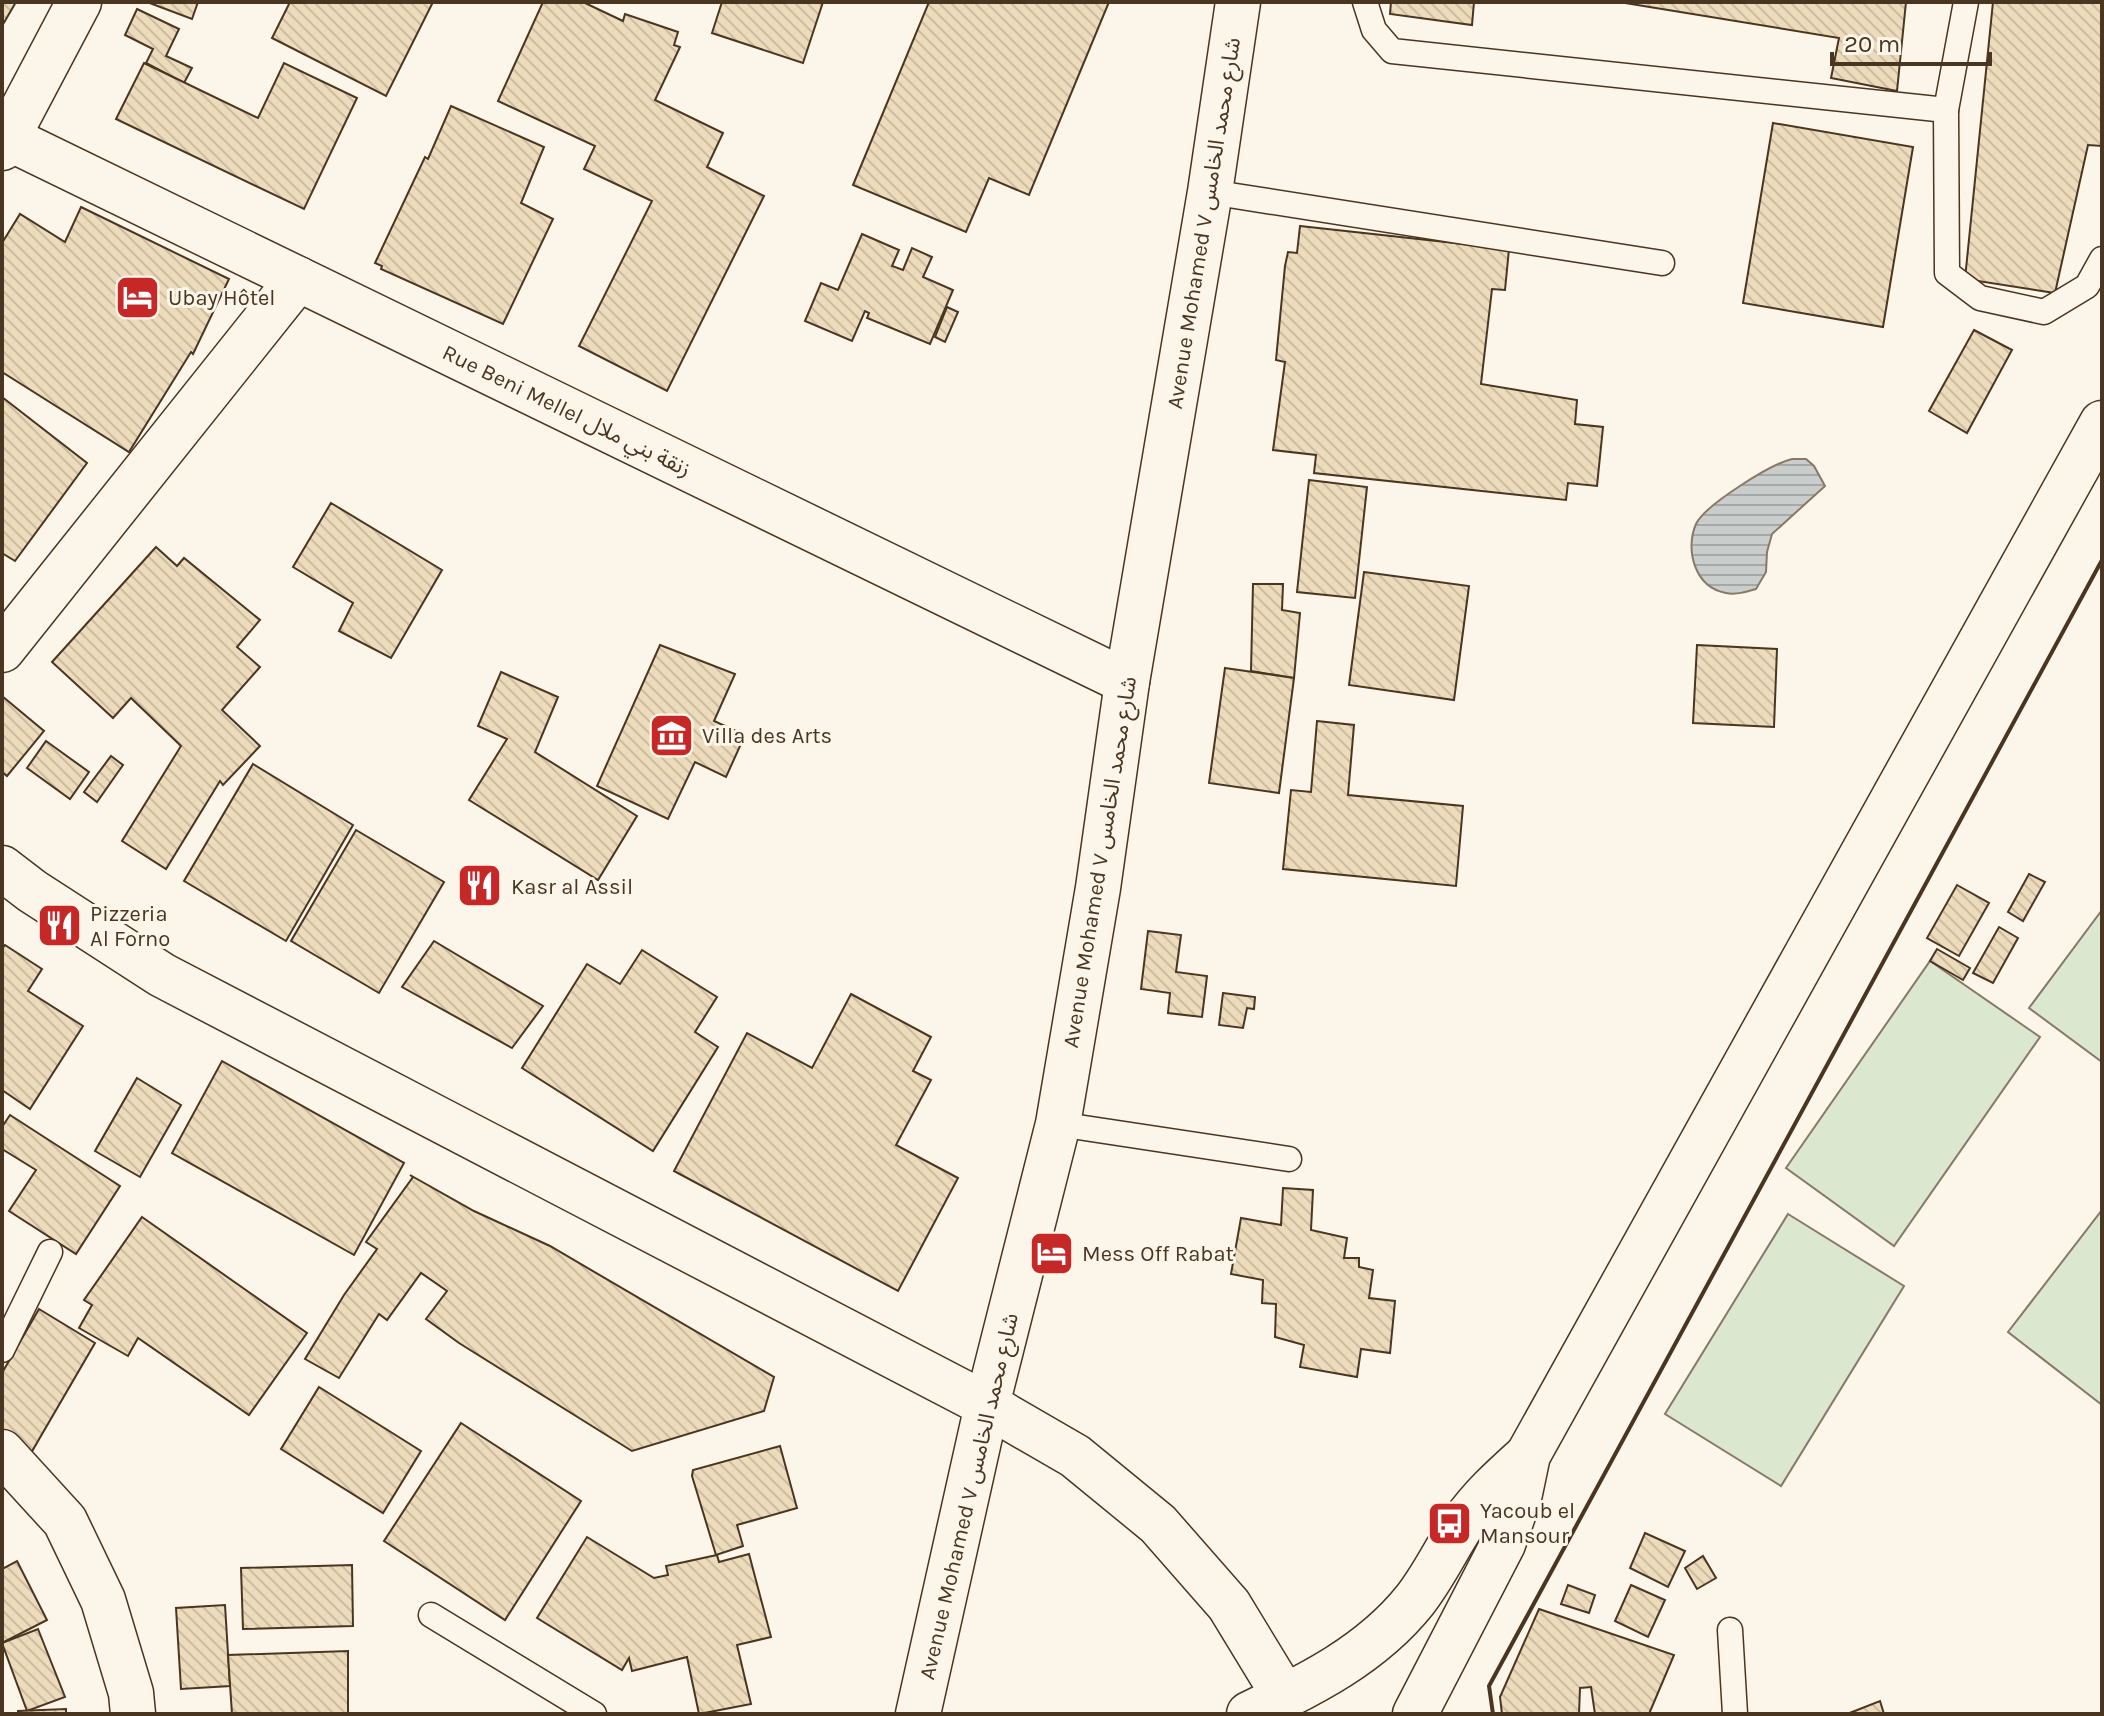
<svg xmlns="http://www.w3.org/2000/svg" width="2104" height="1716" font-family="Karla,'Noto Sans Arabic',sans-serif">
<defs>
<pattern id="water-rules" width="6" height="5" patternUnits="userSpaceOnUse" patternTransform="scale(2)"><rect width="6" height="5" fill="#c9cecd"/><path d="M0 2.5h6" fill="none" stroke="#a5a8a6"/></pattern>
<pattern id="building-back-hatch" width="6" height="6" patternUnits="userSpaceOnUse" patternTransform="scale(2)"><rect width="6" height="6" fill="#ecdcbc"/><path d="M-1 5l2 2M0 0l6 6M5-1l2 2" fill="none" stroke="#ccbda1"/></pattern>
</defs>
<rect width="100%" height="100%" fill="#fbf6e9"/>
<g fill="#dce7d0" stroke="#887966" stroke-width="2">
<path d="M 2102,910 L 2102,1062 L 2029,1008 Z"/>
<path d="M 1930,961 L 2040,1037 L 1894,1246 L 1786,1168 Z"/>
<path d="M 2102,1210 L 2102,1405 L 2008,1332 Z"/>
<path d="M 1788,1214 L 1904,1286 L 1781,1486 L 1665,1414 Z"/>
</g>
<path fill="url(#water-rules)" stroke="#887966" stroke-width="2" d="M 1792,459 L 1806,459 L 1814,466 L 1825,486 L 1772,534 L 1767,552 L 1766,572 L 1756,589 C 1746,592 1736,595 1726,593 C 1694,587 1685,549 1696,524 C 1705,505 1771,464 1792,459 Z"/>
<g fill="url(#building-back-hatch)" stroke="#4a3520" stroke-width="2">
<path d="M 2,2 L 16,2 L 2,26 Z"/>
<path d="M 147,2 L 198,2 L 192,19 Z"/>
<path d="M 290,2 L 433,2 L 386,96 L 272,38 Z"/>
<path d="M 543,2 L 583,2 L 623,21 L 625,14 L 678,32 L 674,45 L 680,47 L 655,100 L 723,133 L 707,167 L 764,196 L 667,391 L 579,346 L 652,201 L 584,169 L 595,146 L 498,101 Z"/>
<path d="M 722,2 L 823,2 L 803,63 L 712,33 Z"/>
<path d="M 929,2 L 1109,2 L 1029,195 L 989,178 L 966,232 L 853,185 Z"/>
<path d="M 1391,2 L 1474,2 L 1472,25 L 1390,14 Z"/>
<path d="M 1619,2 L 1906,2 L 1897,91 L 1831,78 L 1839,38 Z"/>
<path d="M 1993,2 L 2102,2 L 2102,146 L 2088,145 L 2055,293 L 1965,279 Z"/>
<path d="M 137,9 L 179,29 L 166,56 L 192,68 L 184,83 L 146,63 L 153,49 L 125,35 Z"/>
<path d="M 144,63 L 258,118 L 284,63 L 357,98 L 304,209 L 116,119 Z"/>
<path d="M 451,106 L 544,147 L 521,203 L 553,219 L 503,324 L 381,269 L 382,266 L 375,263 L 425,157 L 428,159 Z"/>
<path d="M 1773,123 L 1913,147 L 1883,327 L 1743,303 Z"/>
<path d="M 81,207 L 229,279 L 193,354 L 191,352 L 129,452 L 2,372 L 2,243 L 20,214 L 65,242 Z"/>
<path d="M 1300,226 L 1509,249 L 1505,290 L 1492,289 L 1481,384 L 1577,400 L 1575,424 L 1603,427 L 1597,486 L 1568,483 L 1566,500 L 1314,473 L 1316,455 L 1273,450 L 1285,362 L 1276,360 L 1285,266 L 1288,252 L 1297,253 Z"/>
<path d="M 862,234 L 899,250 L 892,266 L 903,270 L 912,248 L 932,257 L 923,277 L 953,290 L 930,344 L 867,318 L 869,313 L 865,311 L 852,341 L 805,321 L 821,283 L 838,290 Z"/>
<path d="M 947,307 L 958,312 L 945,342 L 935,337 Z"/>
<path d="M 1974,330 L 2012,350 L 1967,433 L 1929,411 Z"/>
<path d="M 2,397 L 87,463 L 15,561 L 2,553 Z"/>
<path d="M 1309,480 L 1367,487 L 1355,598 L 1297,592 Z"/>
<path d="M 331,503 L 442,570 L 391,658 L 339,631 L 353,603 L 293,567 Z"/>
<path d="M 156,547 L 177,566 L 184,558 L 260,620 L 237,647 L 260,667 L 222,710 L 260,746 L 223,785 L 220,781 L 166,869 L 122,841 L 181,746 L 131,698 L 113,718 L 52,662 Z"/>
<path d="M 1364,572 L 1469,586 L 1454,700 L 1349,685 Z"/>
<path d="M 1253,584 L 1283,584 L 1282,610 L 1300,613 L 1294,678 L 1251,671 Z"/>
<path d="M 660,645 L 735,674 L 714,721 L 745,735 L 726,777 L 695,762 L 668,819 L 597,786 Z"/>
<path d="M 1697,645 L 1777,649 L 1774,727 L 1693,723 Z"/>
<path d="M 1225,668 L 1294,678 L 1279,793 L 1209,783 Z"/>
<path d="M 501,672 L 558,697 L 535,752 L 637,816 L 598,880 L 469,800 L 507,739 L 478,726 Z"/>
<path d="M 2,696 L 44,731 L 7,776 L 2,772 Z"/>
<path d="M 1317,721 L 1354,725 L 1348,795 L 1463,806 L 1456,886 L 1283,869 L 1291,790 L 1311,792 Z"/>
<path d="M 46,741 L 89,772 L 70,799 L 27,768 Z"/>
<path d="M 111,756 L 123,765 L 97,802 L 84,792 Z"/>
<path d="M 253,764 L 353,825 L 286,941 L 184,881 Z"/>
<path d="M 356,830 L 444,882 L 379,993 L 291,941 Z"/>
<path d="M 2029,874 L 2045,882 L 2023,921 L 2008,912 Z"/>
<path d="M 1957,885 L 1989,903 L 1959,956 L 1927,938 Z"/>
<path d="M 1999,927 L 2018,938 L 1993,983 L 1973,973 Z"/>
<path d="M 1148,931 L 1181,935 L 1176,972 L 1207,976 L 1202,1017 L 1168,1013 L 1170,993 L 1141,989 Z"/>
<path d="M 434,941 L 543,1006 L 512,1048 L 402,987 Z"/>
<path d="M 5,945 L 42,969 L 28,991 L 83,1026 L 30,1109 L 2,1090 L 2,949 Z"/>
<path d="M 1937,949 L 1970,968 L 1963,980 L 1930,961 Z"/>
<path d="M 642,950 L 717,997 L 695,1032 L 718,1047 L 653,1151 L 522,1068 L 587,964 L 620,984 Z"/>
<path d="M 1223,993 L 1255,997 L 1254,1009 L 1247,1008 L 1243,1028 L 1219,1025 Z"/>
<path d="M 851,994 L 931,1037 L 913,1071 L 931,1080 L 896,1145 L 958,1178 L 898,1291 L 674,1171 L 747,1033 L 812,1068 Z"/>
<path d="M 222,1061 L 404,1163 L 354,1255 L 172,1153 Z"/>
<path d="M 137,1078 L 181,1105 L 140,1177 L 95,1151 Z"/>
<path d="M 10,1115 L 120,1186 L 76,1254 L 9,1211 L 36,1170 L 2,1149 L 2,1127 Z"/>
<path d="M 410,1175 L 474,1211 L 550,1246 L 774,1377 L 764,1411 L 632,1451 L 459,1343 L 426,1319 L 447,1291 L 421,1273 L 387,1320 L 379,1314 L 339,1378 L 305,1359 L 344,1295 L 377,1249 L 366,1242 L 413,1177 Z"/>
<path d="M 1283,1188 L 1313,1190 L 1311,1230 L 1347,1238 L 1344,1258 L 1359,1258 L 1359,1267 L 1373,1270 L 1369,1298 L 1395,1301 L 1390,1353 L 1361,1349 L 1357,1377 L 1300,1367 L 1304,1345 L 1275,1337 L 1276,1304 L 1262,1303 L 1263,1280 L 1231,1274 L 1241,1218 L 1281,1225 Z"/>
<path d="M 142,1217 L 307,1333 L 249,1415 L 138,1338 L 128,1356 L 79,1328 L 92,1305 L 84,1300 Z"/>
<path d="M 39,1309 L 95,1343 L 31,1453 L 2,1435 L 2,1373 Z"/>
<path d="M 319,1387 L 421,1451 L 383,1513 L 281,1449 Z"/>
<path d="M 461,1423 L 581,1501 L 505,1620 L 384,1541 Z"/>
<path d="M 780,1446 L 797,1508 L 737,1525 L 743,1546 L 716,1555 L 692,1476 L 693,1470 Z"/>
<path d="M 1645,1533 L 1685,1551 L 1668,1587 L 1630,1568 Z"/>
<path d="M 587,1537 L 654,1578 L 668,1575 L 666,1566 L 717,1555 L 719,1562 L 749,1554 L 771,1637 L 737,1645 L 751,1704 L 699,1714 L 687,1657 L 632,1671 L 629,1658 L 622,1670 L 537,1618 Z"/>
<path d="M 1703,1556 L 1716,1578 L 1697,1589 L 1685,1568 Z"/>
<path d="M 17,1561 L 47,1620 L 2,1643 L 2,1569 Z"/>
<path d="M 352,1565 L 353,1626 L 243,1629 L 241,1568 Z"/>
<path d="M 1568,1585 L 1595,1595 L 1589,1613 L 1561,1604 Z"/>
<path d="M 1631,1585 L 1665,1600 L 1648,1637 L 1615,1621 Z"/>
<path d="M 225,1605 L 230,1686 L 181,1689 L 176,1608 Z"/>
<path d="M 1539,1609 L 1674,1655 L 1649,1714 L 1595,1714 L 1591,1687 L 1580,1688 L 1579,1714 L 1502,1714 L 1500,1697 Z"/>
<path d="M 38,1629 L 65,1697 L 27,1711 L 2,1643 Z"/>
<path d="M 348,1651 L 348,1714 L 232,1714 L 228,1655 Z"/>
<path d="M 1880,1701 L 1884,1714 L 1847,1714 Z"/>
<path d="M 66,1709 L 66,1714 L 18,1714 L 18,1711 Z"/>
</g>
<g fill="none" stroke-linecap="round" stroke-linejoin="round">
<defs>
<g id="service">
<path d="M 1365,2 L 1374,30 L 1392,51 L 1946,110"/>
<path d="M 1966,2 L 1946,110 L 1947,273 L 1980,298 L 2044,312 L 2087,286 L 2102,259"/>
<path d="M 1210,192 L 1662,263"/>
<path d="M 1058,1124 L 1289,1159"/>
<path d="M 2,1350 L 50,1252"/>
<path d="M 431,1615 L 594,1714"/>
<path d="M 1730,1630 L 1735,1714"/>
</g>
<g id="minor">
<path d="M 8,138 L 1127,682"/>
<path d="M 2,148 L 79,2"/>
<path d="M 2,650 L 298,279"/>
<path d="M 2,868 L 32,891 L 162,975 L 987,1405 L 1075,1456 L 1158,1524 L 1229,1605 L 1285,1697"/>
<path d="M 2,1452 L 65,1521 L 103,1600 L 131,1693 L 133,1714"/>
<path d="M 918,1714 L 987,1405 L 1058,1124 L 1098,888 L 1127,682 L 1210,192 L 1238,2"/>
</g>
<g id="secondary">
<path d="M 1249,1714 C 1310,1685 1372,1654 1415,1600 C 1434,1576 1447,1547 1464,1522 C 1482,1496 1505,1476 1528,1455"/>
<path d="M 1415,1714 L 1503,1544 L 1519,1498 L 1528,1455 L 2102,423"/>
</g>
</defs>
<use href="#service" stroke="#4a3520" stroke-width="27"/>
<use href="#minor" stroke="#4a3520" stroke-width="47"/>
<use href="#secondary" stroke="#4a3520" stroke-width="47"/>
<use href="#service" stroke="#fbf6e9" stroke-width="24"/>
<use href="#minor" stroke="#fbf6e9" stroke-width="44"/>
<use href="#secondary" stroke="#fbf6e9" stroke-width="44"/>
<path stroke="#4a3520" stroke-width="4" d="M 1493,1714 L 1489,1686 L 2102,560"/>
</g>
<defs>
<symbol id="hotel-square" viewBox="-11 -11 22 22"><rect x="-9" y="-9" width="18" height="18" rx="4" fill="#c62828" stroke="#fbf6e9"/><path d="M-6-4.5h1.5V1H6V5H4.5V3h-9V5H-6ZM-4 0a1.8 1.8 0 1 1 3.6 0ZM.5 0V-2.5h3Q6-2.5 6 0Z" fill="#fff"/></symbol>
<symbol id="museum-square" viewBox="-11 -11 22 22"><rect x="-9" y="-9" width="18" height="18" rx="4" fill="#c62828" stroke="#fbf6e9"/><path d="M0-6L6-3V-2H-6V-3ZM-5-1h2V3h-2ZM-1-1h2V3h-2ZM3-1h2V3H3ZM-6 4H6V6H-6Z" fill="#fff"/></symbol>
<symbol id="restaurant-square" viewBox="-11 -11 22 22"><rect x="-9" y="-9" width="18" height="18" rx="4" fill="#c62828" stroke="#fbf6e9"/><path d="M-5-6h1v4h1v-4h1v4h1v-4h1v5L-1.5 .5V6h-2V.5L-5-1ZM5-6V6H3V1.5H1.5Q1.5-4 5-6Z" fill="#fff"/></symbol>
<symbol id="bus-square" viewBox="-11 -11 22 22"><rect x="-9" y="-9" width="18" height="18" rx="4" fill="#c62828" stroke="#fbf6e9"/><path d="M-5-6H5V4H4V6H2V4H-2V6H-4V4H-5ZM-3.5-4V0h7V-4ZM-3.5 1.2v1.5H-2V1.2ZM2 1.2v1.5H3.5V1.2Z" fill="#fff"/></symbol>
</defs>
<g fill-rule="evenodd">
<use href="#hotel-square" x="112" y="272" width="51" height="51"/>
<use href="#museum-square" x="646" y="710" width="51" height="51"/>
<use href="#restaurant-square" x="454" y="860" width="51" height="51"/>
<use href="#restaurant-square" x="34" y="900" width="51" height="51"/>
<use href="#hotel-square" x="1026" y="1228" width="51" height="51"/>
<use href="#bus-square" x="1424" y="1498" width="51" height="51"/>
</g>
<g text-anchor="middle" stroke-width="6" stroke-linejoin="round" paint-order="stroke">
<g font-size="22" fill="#4a3520" stroke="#fbf6e9">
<text transform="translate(1203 223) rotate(-81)" y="8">Avenue Mohamed V شارع محمد الخامس</text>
<text transform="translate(567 410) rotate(26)" y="8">Rue Beni Mellel زنقة بني ملال</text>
<text transform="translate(1099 862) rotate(-81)" y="8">Avenue Mohamed V شارع محمد الخامس</text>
<text transform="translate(968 1496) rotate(-77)" y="8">Avenue Mohamed V شارع محمد الخامس</text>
</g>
<g font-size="22" fill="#4a3520" stroke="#fbf6e9" text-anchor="start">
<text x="168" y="305">Ubay Hôtel</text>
<text x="702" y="743">Villa des Arts</text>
<text x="511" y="894">Kasr al Assil</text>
<text x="90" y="921">Pizzeria<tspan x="90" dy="25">Al Forno</tspan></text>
<text x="1082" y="1261">Mess Off Rabat</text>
<text x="1480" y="1518">Yacoub el<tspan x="1480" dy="25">Mansour</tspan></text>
</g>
</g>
<rect width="2104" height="1716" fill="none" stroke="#4a3520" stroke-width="8"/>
<path d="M1832 52v12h158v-12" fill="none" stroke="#4a3520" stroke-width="4"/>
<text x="1844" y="52" font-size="24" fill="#4a3520" stroke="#fbf6e9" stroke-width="6" paint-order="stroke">20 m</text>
</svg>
